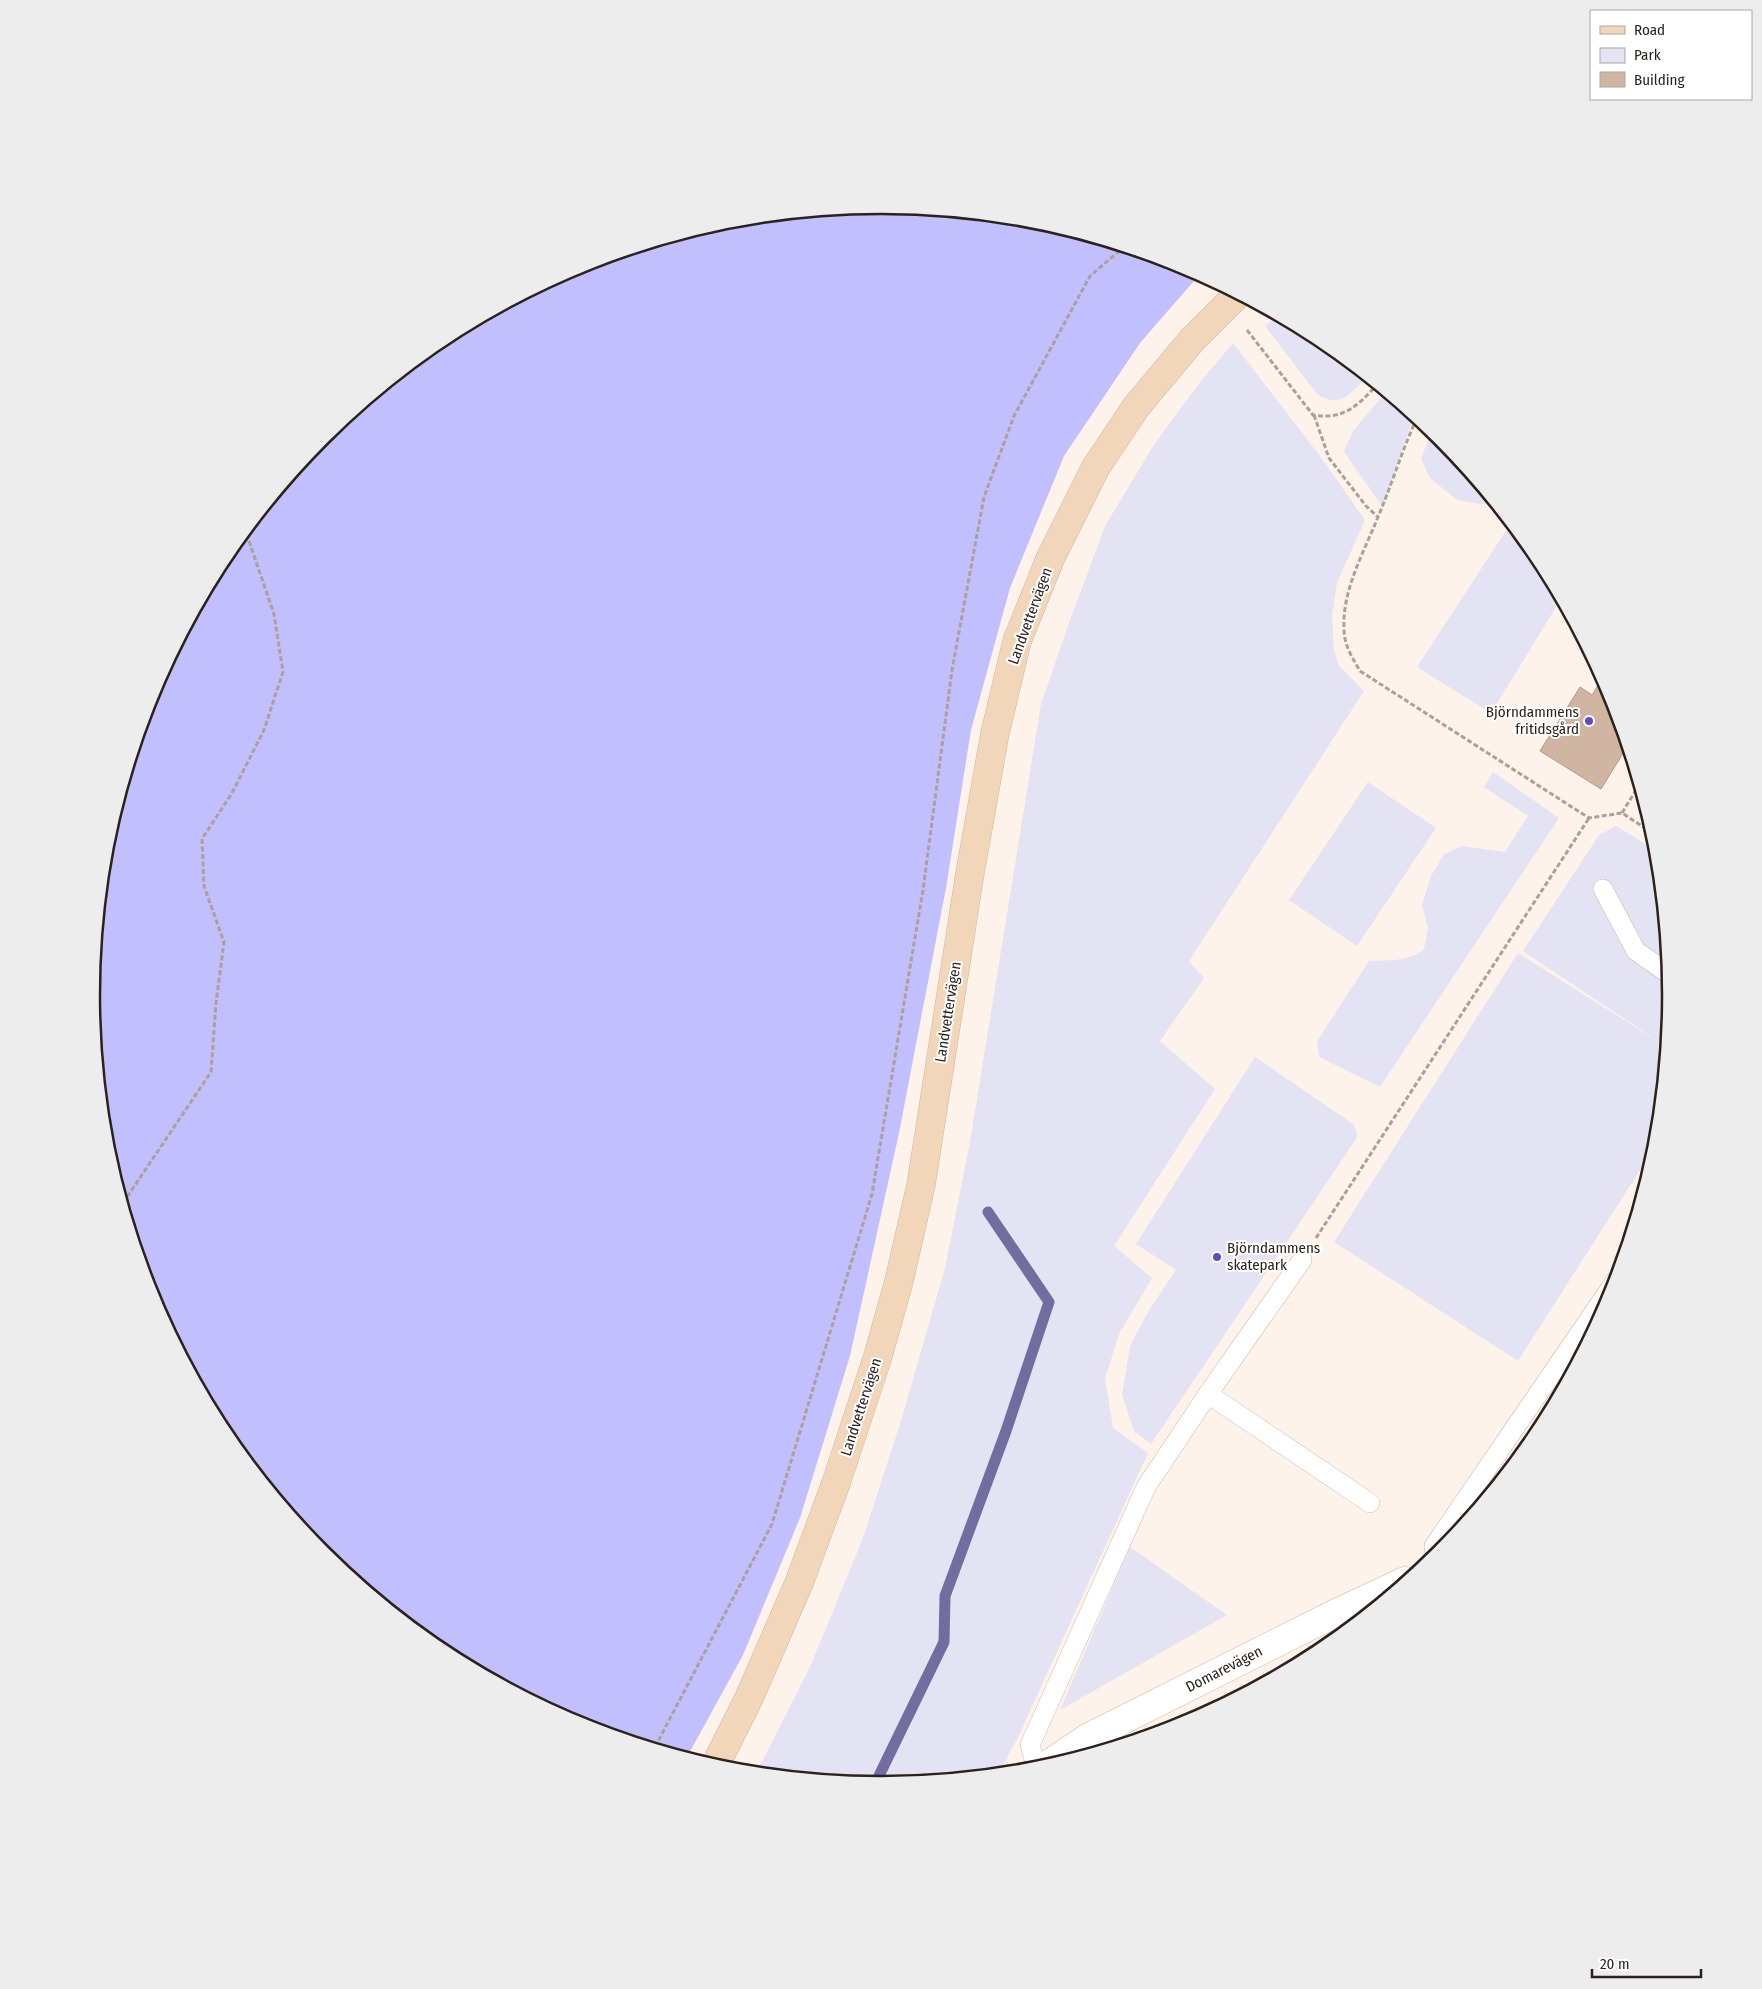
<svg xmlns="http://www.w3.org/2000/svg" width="1762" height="1989" font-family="'Fira Sans Condensed',sans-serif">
<rect width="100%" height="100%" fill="#fef3eb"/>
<g fill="#e3e3f3">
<path d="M 1277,315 L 1320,338 L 1367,377 C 1351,393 1341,409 1317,394 L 1265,326 Z"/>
<path d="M 1233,343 L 1320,456 L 1365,520 L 1337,583 L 1332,616 L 1334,650 L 1339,666 L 1364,691 L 1189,961 L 1204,978 L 1160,1041 L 1215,1089 L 1114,1246 L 1152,1278 L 1119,1334 L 1105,1379 L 1113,1428 L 1148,1453 L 1019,1735 L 999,1773 L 881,1784 L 757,1772 L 810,1667 L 863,1538 L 901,1421 L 945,1268 L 970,1142 L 1041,704 L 1069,623 L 1105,526 L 1155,443 L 1201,381 Z"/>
<path d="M 1386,392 L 1414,415 L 1383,507 L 1344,452 L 1353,431 Z"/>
<path d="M 1432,430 L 1440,436 L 1494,503 L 1480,504 L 1457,500 L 1430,478 L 1421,459 Z"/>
<path d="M 1511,523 L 1538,556 L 1561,599 L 1491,713 L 1417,667 Z"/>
<path d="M 1493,772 L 1559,818 L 1380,1087 L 1319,1057 L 1317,1041 L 1369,961 C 1387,960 1409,962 1424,949 L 1428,928 L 1422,905 L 1431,876 L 1444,854 L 1462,846 L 1505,852 L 1528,816 L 1484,787 Z"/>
<path d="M 1368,782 L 1436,828 L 1357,946 L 1289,900 Z"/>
<path d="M 1616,826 L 1657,851 L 1671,995 L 1656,1145 L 1518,1361 L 1334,1242 L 1518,953 L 1662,1044 L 1523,951 L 1599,835 Z"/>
<path d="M 1255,1057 L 1353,1124 L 1358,1136 L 1151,1444 L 1134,1431 L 1122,1395 L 1130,1346 L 1149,1310 L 1176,1270 L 1136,1244 Z"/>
<path d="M 1130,1547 L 1227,1615 L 1060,1710 Z"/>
</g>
<g fill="#c2bffe">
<path d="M 881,205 L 1035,220 L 1183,265 L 1200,274 L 1140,343 L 1064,456 L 1010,588 L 971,730 L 946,888 L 899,1133 L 850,1356 L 800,1518 L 743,1655 L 687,1757 L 579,1724 L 442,1651 L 322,1553 L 224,1433 L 151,1296 L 106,1148 L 91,995 L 106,840 L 151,692 L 225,556 L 323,436 L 442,338 L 579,265 L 727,220 Z"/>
<path d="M 1322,1650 L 1183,1724 L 1148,1735 Z"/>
</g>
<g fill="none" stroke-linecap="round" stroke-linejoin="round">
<path stroke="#736c9f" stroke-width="11" d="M 875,1784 L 944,1642 L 945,1596 L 1006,1431 L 1049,1302 L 988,1212"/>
</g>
<path fill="#d0b5a2" stroke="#b49a88" d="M 1603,677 L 1611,693 L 1627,747 L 1601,789 L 1540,751 L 1580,687 L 1592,695 Z"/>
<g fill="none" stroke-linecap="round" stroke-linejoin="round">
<defs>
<g id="lane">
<path d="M 1603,889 L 1636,951 L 1669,974"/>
<path d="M 1208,1394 L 1370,1503"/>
<path d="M 1435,1556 L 1434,1546 L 1616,1280"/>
<path d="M 1037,1769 L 1030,1745 L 1146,1487 L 1208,1394 L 1302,1260"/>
</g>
<path id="street" d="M 1047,1765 L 1087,1738 L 1330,1616 L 1405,1581"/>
<path id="secondary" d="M 715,1766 L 749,1698 L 799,1583 L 836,1483 L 878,1356 L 899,1281 L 921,1185 L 970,873 L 995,733 L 1017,641 L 1050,559 L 1096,467 L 1136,407 L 1192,340 L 1238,294"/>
</defs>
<use href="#lane" stroke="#cfb4a2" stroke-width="20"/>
<use href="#street" stroke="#cfb4a2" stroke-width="29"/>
<use href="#secondary" stroke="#cfb4a2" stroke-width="29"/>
<g stroke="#aca199" stroke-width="3" stroke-dasharray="5 2.5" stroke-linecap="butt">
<path d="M 1247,330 L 1313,415 C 1344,420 1357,406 1377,385"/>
<path d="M 1314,415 L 1329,458 L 1366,506 L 1378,517"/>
<path d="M 1417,418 C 1402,450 1392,484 1378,517 C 1364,552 1342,590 1344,629 C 1344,645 1352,657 1360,671 L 1589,818 L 1622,813 L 1654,834"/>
<path d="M 1622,813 L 1639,785"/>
<path d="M 123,1203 L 211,1072 L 216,1003 L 224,942 L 204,886 L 202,839 L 232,793 L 264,730 L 283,672 L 274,614 L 249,541 L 244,532"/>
<path d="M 1316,1238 L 1589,818"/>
<path d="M 655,1747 L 772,1524 L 872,1194 L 923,890 L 952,670 L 984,497 L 1014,416 L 1090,276 L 1124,247"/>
</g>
<use href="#lane" stroke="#fff" stroke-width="19"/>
<use href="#street" stroke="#fff" stroke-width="28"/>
<use href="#secondary" stroke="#f2d6ba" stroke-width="28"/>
</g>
<g fill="#624cc5" stroke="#fff" stroke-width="2">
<circle cx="1589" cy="721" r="5"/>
<circle cx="1217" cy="1257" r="5"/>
</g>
<g text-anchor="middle" stroke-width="4" stroke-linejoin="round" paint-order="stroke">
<g font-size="15" fill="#2d221b" stroke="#fff">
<text transform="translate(1030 616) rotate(-70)" y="5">Landvettervägen</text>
<text transform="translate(948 1012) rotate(-81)" y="5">Landvettervägen</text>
<text transform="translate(861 1407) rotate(-72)" y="5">Landvettervägen</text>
<text transform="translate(1224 1669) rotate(-27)" y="5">Domarevägen</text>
</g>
<g font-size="15" fill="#2d221b" stroke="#fff" text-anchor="end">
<text x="1579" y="717">Björndammens<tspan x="1579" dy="17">fritidsgård</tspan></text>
<text x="1227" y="1253" text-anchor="start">Björndammens<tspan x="1227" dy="17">skatepark</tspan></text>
</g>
</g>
<path d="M0 0H1762V1989H0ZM100 995a781 781 0 1 1 1562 0a781 781 0 1 1-1562 0Z" fill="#eeeded" fill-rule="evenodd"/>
<path fill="none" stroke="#2d221b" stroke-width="2.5" d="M100 995a781 781 0 1 1 1562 0a781 781 0 1 1-1562 0Z"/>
<rect x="1590" y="10" width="162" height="90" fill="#ffffff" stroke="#aba7a4"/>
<rect x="1600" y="26" width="25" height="8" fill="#f2d6ba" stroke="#aba7a4"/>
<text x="1634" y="35" font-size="15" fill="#2d221b">Road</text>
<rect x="1600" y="48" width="25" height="15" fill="#e3e3f3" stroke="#aba7a4"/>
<text x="1634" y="60" font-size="15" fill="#2d221b">Park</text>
<rect x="1600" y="72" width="25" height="15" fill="#d0b5a2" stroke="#aba7a4"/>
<text x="1634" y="85" font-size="15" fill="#2d221b">Building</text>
<path d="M1592 1969v8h109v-8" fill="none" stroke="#2d221b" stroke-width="2.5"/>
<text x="1600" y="1969" font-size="15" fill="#2d221b" stroke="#ffffff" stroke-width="4" paint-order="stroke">20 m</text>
</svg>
